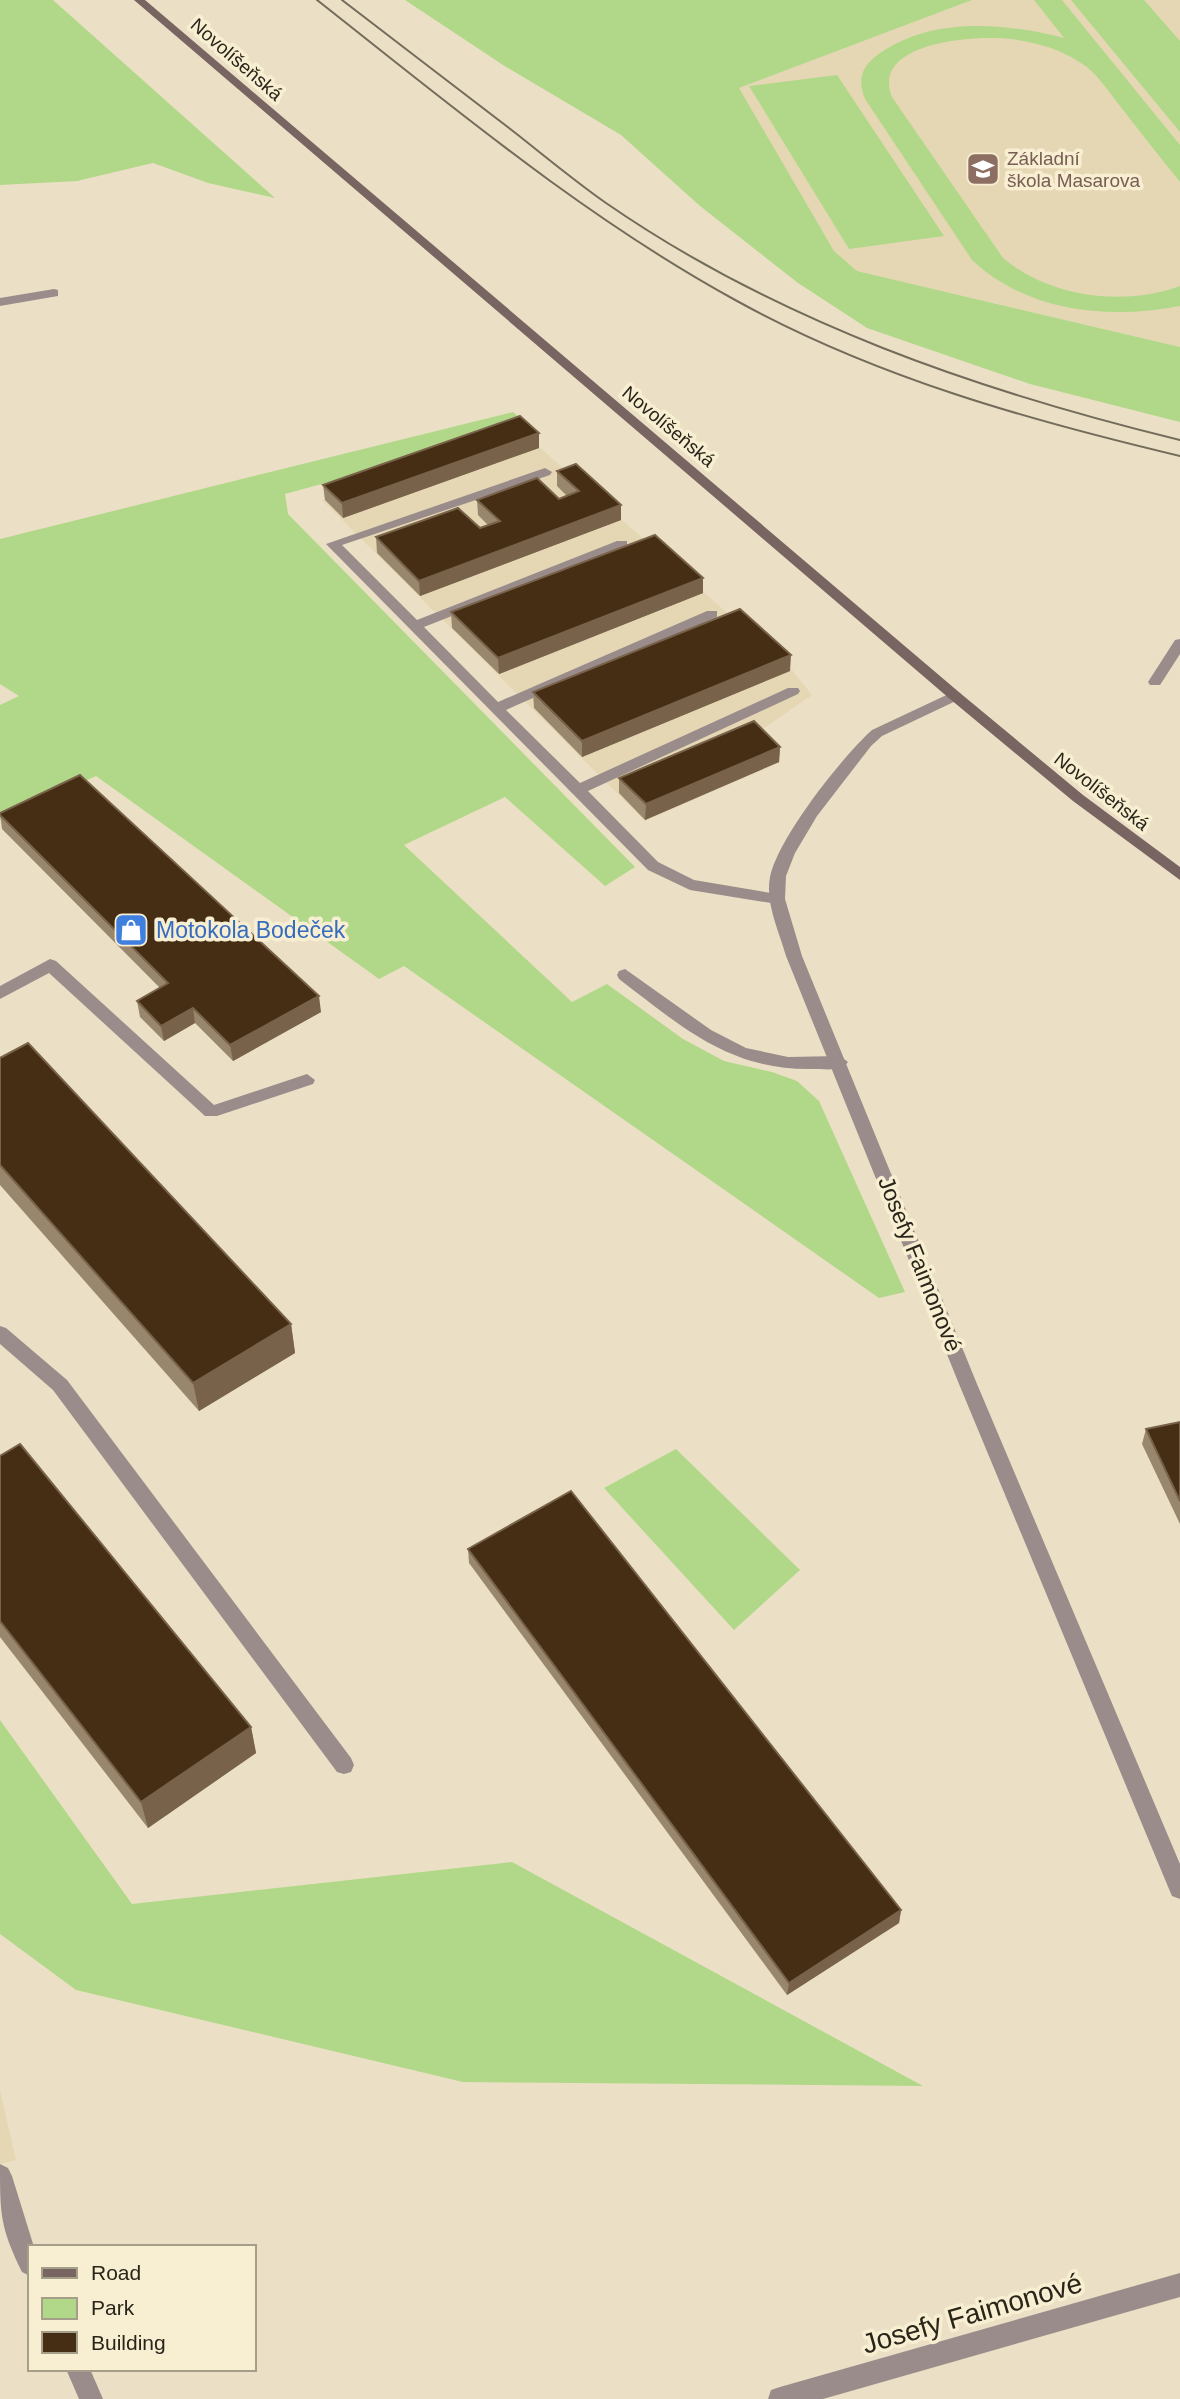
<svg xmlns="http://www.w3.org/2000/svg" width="1180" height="2399" font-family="Arial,sans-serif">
<rect width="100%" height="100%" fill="#ebe0c5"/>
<g fill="#e5d7b4">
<path d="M 972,0 L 1180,0 L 1180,347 L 857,271 L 834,251 L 738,88 Z"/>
<path d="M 520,430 L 766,647 L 792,670 L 812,695 L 754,735 L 781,762 L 645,821 L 322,500 Z"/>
<path d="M 0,2090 L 16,2160 L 0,2164 Z"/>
</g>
<g fill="#b1d889">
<path d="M 0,0 L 53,0 L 275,198 L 208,183 L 153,163 L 77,181 L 0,185 Z"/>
<path d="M 405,0 L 972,0 L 739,88 L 834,251 L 857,271 L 1180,347 L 1180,422 L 1030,384 L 867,328 L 798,283 L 700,206 L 621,135 L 503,65 Z"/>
<path d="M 1034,0 L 1062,0 L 1180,145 L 1180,182 C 1160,157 1140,132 1120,106 C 1108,91 1097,73 1081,63 C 1061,49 1035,42 1011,39 C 978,35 870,41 892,97 L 1003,258 C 1049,297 1124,307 1180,286 L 1180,306 C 1109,320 1027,312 972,260 L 865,99 C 857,78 862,66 880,53 C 934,16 1004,23 1064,38 Z"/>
<path d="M 1071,0 L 1144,0 L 1180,41 L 1180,132 Z"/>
<path d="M 837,75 L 944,236 L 849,249 L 749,86 Z"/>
<path d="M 513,412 L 531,427 L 285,494 L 288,514 L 635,867 L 605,886 L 505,797 L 404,845 L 572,1002 L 607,984 L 683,1039 L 724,1061 L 772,1072 L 797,1081 L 819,1101 L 905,1292 L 879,1298 L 404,966 L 379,979 L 96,776 L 0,820 L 0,705 L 19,696 L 0,684 L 0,539 Z"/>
<path d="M 676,1449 L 800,1570 L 734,1630 L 604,1488 Z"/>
<path d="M 0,1720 L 132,1904 L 512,1862 L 923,2086 L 463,2082 L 76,1990 L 0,1934 Z"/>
</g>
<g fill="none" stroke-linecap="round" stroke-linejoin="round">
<g fill="#9a8c8a" fill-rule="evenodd">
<path d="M 54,289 L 58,290 L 58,296 L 0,306 L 0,298 Z"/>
<path d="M 545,468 L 552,472 L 550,475 L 342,545 L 417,620 L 617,541 L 627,541 L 627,547 L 424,627 L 498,702 L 707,611 L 717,611 L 717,617 L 506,710 L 580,783 L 788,688 L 798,688 L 800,691 L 798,694 L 588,791 L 658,862 L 694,880 L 783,895 L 785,899 L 783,903 L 777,904 L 690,890 L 648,870 L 326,544 Z"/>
<path d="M 1180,639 L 1180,654 L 1162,682 L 1160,685 L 1150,685 L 1148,682 L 1175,640 Z"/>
<path d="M 50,959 L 56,961 L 214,1105 L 307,1074 L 315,1080 L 313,1084 L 217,1116 L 205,1116 L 49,973 L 0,999 L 0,986 Z"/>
<path d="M 625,969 L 711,1030 L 746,1048 L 788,1057 L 840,1056 L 848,1062 C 842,1072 824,1069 814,1069 C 730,1071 682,1027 619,979 L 617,975 L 619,971 Z"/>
<path d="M 0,1326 L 6,1328 L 67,1380 L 351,1758 L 354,1765 L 351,1772 L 344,1774 L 337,1772 L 53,1390 L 0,1344 Z"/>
<path d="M 0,2164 L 8,2168 L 12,2176 L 34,2247 L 30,2247 L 30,2276 L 22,2272 C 0,2227 0,2214 0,2164 Z"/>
<path d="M 66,2369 L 90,2369 L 103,2399 L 79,2399 Z"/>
</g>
<g fill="#9a8c8a" fill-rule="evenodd">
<path d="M 955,691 L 960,693 L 962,696 L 960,699 L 882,736 L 871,746 L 817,816 L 795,853 L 786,876 L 785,899 L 802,956 L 977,1384 L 1180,1864 L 1180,1899 L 1172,1896 L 1169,1889 L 959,1384 L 786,956 C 779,931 765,903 770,877 C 778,838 842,757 872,730 Z"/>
<path d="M 1180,2273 L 1180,2297 L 823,2399 L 768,2399 L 771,2390 L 780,2387 Z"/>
</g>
<path fill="#786461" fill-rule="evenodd" d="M 134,0 L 145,0 L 960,693 L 1083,795 L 1180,867 L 1180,880 L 1073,801 L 950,699 Z"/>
<g stroke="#736c5b" stroke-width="2">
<path d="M 317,0 C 453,107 585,218 737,301 C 875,377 1028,420 1180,456"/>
<path d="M 342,0 C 401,45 459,90 518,135 C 547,158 576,182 606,203 C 778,322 979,391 1180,440"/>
</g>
</g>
<g fill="#98876d">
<path d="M 539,433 L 539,448 L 343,518 L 325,500 L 323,485 Z"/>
<path d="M 557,471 L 621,505 L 621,520 L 420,596 L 377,553 L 376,537 L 480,528 L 488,525 L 478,515 L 477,500 L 559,499 L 567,496 L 557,486 Z"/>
<path d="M 703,593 L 499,674 L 452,628 L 451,612 Z"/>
<path d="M 790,671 L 582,757 L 534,708 L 533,692 Z"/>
<path d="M 780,747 L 779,762 L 645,820 L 619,793 L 619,778 Z"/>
<path d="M 0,813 L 321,1012 L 233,1061 L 195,1023 L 164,1041 L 140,1017 L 137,1001 L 160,988 L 2,829 Z"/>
<path d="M 0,1058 L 291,1324 L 295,1353 L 199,1411 L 0,1185 Z"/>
<path d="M 1180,1422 L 1180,1524 L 1142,1444 L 1146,1429 Z"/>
<path d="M 0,1456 L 251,1727 L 256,1753 L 148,1828 L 0,1637 Z"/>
<path d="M 468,1549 L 901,1910 L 899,1923 L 787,1995 L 469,1563 Z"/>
</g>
<g fill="#78634a">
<path d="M 539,433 L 539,448 L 343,518 L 342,503 Z"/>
<path d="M 621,505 L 621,520 L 420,596 L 419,581 Z"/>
<path d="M 703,578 L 703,593 L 499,674 L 498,658 Z"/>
<path d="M 791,655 L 790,671 L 582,757 L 582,741 Z"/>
<path d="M 780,747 L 779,762 L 645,820 L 646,804 Z"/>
<path d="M 319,996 L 321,1012 L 233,1061 L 230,1045 Z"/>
<path d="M 193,1008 L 195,1023 L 164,1041 L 161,1026 Z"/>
<path d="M 291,1324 L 295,1353 L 199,1411 L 193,1383 Z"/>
<path d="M 251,1727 L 256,1753 L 148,1828 L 141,1802 Z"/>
<path d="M 901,1910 L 899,1923 L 787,1995 L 789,1983 Z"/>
</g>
<g fill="#462e15" stroke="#78634a" stroke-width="2">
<path d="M 520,416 L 539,433 L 342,503 L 323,485 Z"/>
<path d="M 576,464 L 621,505 L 419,581 L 376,537 L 458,508 L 480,528 L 500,521 L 477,500 L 537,478 L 559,499 L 579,491 L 557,471 Z"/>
<path d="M 655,535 L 703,578 L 498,658 L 451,612 Z"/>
<path d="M 740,609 L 791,655 L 582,741 L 533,692 Z"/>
<path d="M 754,721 L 780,747 L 646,804 L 619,778 Z"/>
<path d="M 80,775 L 319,996 L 230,1045 L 193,1008 L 161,1026 L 137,1001 L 168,983 L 0,815 L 0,813 Z"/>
<path d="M 28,1043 L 291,1324 L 193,1383 L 0,1165 L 0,1058 Z"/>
<path d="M 1180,1422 L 1180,1501 L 1146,1429 Z"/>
<path d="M 20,1444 L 251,1727 L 141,1802 L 0,1621 L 0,1456 Z"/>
<path d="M 571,1491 L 901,1910 L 789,1983 L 468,1549 Z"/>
</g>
<defs>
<symbol id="school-square" viewBox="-11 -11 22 22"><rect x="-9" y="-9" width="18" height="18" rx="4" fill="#8d6e63" stroke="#f8eed2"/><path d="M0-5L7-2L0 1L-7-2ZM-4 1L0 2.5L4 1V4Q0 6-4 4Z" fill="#fff"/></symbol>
<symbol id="shop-square" viewBox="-11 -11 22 22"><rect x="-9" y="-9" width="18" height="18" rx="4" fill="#3f7fe0" stroke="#f8eed2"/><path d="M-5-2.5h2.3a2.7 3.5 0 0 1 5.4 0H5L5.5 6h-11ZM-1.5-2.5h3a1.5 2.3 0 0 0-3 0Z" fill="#fff"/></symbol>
</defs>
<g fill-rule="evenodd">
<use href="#school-square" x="964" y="150" width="38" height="38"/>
<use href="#shop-square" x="112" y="911" width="38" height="38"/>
</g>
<g text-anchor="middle" stroke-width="7" stroke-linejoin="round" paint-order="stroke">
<g font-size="19" fill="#29251a" stroke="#f8eed2">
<text transform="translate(237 59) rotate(41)" y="7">Novolíšeňská</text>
<text transform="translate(669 426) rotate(40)" y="7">Novolíšeňská</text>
<text transform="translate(1102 791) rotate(38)" y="7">Novolíšeňská</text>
</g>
<g font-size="19" fill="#785e54" stroke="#f8eed2" text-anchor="start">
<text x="1007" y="165">Základní<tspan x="1007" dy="22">škola Masarova</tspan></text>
</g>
<g font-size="23" fill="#366cbe" stroke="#f8eed2" text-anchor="start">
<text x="156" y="938">Motokola Bodeček</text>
</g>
<g font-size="23" fill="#29251a" stroke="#f8eed2">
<text transform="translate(920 1264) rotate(68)" y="8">Josefy Faimonové</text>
</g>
<g font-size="28" fill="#29251a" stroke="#f8eed2">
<text transform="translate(972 2313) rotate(-16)" y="10">Josefy Faimonové</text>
</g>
</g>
<rect x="28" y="2245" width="228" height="126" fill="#f8eed2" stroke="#a59e88" stroke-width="2"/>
<rect x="42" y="2268" width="35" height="10" fill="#786461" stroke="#a59e88" stroke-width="2"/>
<text x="91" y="2280" font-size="21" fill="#29251a">Road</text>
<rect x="42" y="2298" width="35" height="21" fill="#b1d889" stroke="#a59e88" stroke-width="2"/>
<text x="91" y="2315" font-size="21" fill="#29251a">Park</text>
<rect x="42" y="2332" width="35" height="21" fill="#462e15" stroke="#a59e88" stroke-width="2"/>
<text x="91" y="2350" font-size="21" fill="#29251a">Building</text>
</svg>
